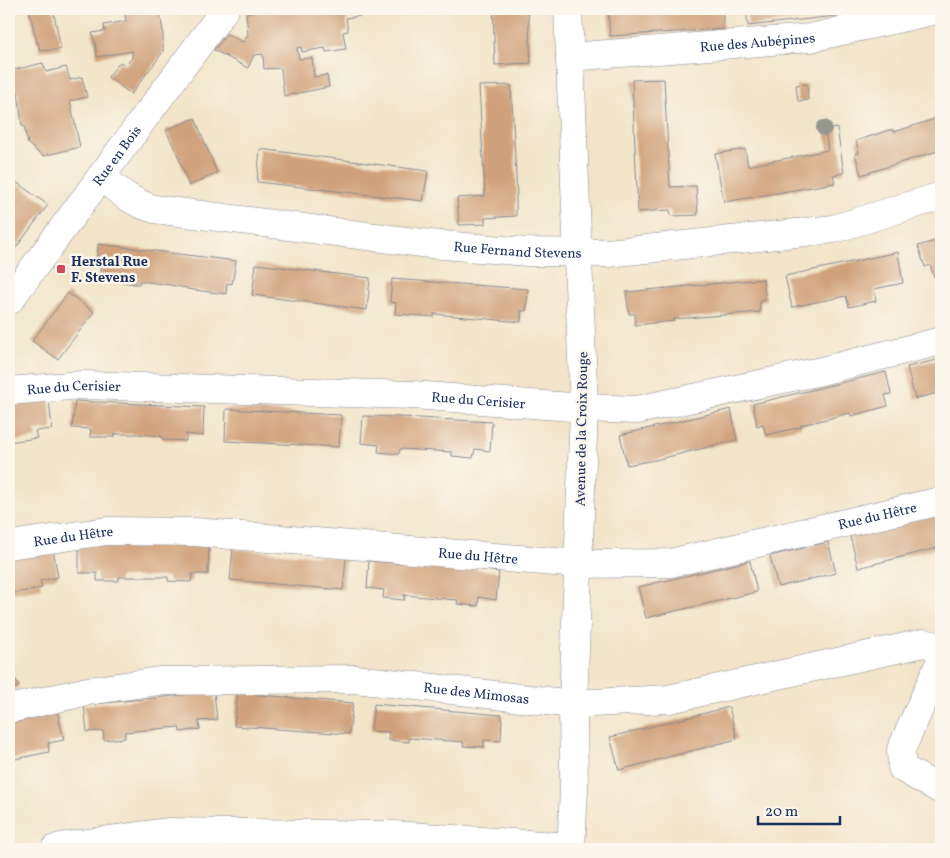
<svg xmlns="http://www.w3.org/2000/svg" width="950" height="858" font-family="Vollkorn,serif">
<rect width="100%" height="100%" fill="#fbf7ec"/>
<filter id="ink" filterUnits="userSpaceOnUse"><feTurbulence type="fractalNoise" baseFrequency=".02" numOctaves="2"/><feDisplacementMap in="SourceGraphic" scale="10" xChannelSelector="R" yChannelSelector="G"/><feConvolveMatrix kernelMatrix="1 2 1 2 8 2 1 2 1" color-interpolation-filters="sRGB"/></filter>
<filter id="wash" filterUnits="userSpaceOnUse"><feTurbulence type="fractalNoise" baseFrequency=".0096" numOctaves="4" result="noise"/><feDisplacementMap in="SourceGraphic" scale="20" xChannelSelector="R" yChannelSelector="G"/><feGaussianBlur stdDeviation="1.12" result="paint"/><feColorMatrix in="noise" values="0 0 0 0 0 0 0 0 0 0 0 0 0 0 0 0 0 1.4 0 .05"/><feComposite in="paint" operator="in"/></filter>
<g filter="url(#wash)">
<rect width="100%" height="100%" fill="#f2e4c8"/>
<g id="blocks">
<g fill="#d0a17a">
<path d="M 29,9 L 53,9 L 61,49 L 40,51 L 38,42 L 37,43 Z"/>
<path d="M 124,9 L 159,9 L 163,31 L 163,52 L 131,94 L 108,77 L 120,62 L 125,65 L 132,58 L 132,51 L 97,57 L 95,42 L 92,33 L 105,31 L 104,25 L 126,21 Z"/>
<path d="M 275,9 L 358,9 L 360,16 L 346,18 L 348,31 L 343,32 L 346,49 L 326,52 L 325,48 L 302,52 L 301,47 L 297,48 L 299,59 L 312,58 L 314,77 L 327,75 L 329,87 L 284,96 L 281,68 L 264,69 L 263,54 L 254,55 L 248,68 L 214,50 L 227,34 L 243,42 L 248,34 L 246,13 Z"/>
<path d="M 493,9 L 528,9 L 531,63 L 495,65 Z"/>
<path d="M 608,9 L 723,9 L 723,29 L 610,36 Z"/>
<path d="M 746,9 L 861,9 L 862,13 L 748,26 Z"/>
<path d="M 43,63 L 46,72 L 66,67 L 70,80 L 82,77 L 87,97 L 70,101 L 80,147 L 43,156 L 28,144 L 24,126 L 22,126 L 18,92 L 9,95 L 9,71 Z"/>
<path d="M 664,79 L 670,187 L 696,186 L 698,215 L 671,216 L 670,210 L 638,212 L 632,80 Z"/>
<path d="M 807,84 L 808,100 L 798,101 L 796,85 Z"/>
<path d="M 511,85 L 517,195 L 516,195 L 516,216 L 485,218 L 485,224 L 459,225 L 457,198 L 485,196 L 479,86 Z"/>
<path d="M 941,117 L 941,150 L 861,175 L 855,154 L 859,153 L 856,141 L 889,130 L 893,130 L 894,132 Z"/>
<path d="M 195,118 L 217,173 L 189,186 L 178,156 L 166,130 Z"/>
<path d="M 837,128 L 844,173 L 833,175 L 835,183 L 724,202 L 715,154 L 745,149 L 748,166 L 828,150 L 825,130 Z"/>
<path d="M 260,149 L 428,171 L 423,201 L 257,182 Z"/>
<path d="M 9,177 L 48,205 L 9,257 Z"/>
<path d="M 941,239 L 941,275 L 934,277 L 930,265 L 925,267 L 918,246 Z"/>
<path d="M 98,244 L 236,261 L 232,284 L 227,283 L 226,294 L 187,289 L 187,288 L 164,284 L 139,281 L 139,284 L 136,284 L 100,279 L 102,267 L 96,267 Z"/>
<path d="M 898,252 L 903,283 L 874,289 L 876,301 L 849,307 L 846,296 L 792,307 L 785,276 Z"/>
<path d="M 256,264 L 370,278 L 367,310 L 252,295 Z"/>
<path d="M 392,279 L 528,289 L 526,311 L 521,311 L 521,322 L 434,314 L 434,317 L 395,314 L 396,303 L 390,302 Z"/>
<path d="M 763,279 L 766,300 L 760,301 L 760,312 L 674,319 L 674,321 L 635,325 L 635,314 L 629,314 L 626,292 Z"/>
<path d="M 68,293 L 94,312 L 58,359 L 32,341 Z"/>
<path d="M 941,359 L 941,392 L 915,399 L 907,367 Z"/>
<path d="M 886,372 L 891,394 L 885,395 L 888,406 L 851,416 L 850,413 L 827,419 L 801,425 L 801,427 L 766,435 L 763,424 L 757,426 L 753,404 Z"/>
<path d="M 49,399 L 52,429 L 35,431 L 37,438 L 9,442 L 9,405 Z"/>
<path d="M 75,401 L 204,407 L 203,436 L 186,434 L 186,441 L 165,440 L 162,439 L 162,436 L 138,434 L 115,434 L 114,437 L 90,437 L 91,429 L 72,428 Z"/>
<path d="M 226,409 L 341,415 L 339,447 L 225,441 Z"/>
<path d="M 731,409 L 737,440 L 655,460 L 627,465 L 620,435 Z"/>
<path d="M 363,416 L 401,417 L 492,422 L 490,451 L 475,449 L 473,458 L 452,456 L 452,452 L 400,449 L 399,454 L 378,452 L 379,445 L 361,443 Z"/>
<path d="M 941,514 L 941,547 L 858,568 L 850,536 Z"/>
<path d="M 828,542 L 836,573 L 778,587 L 770,556 Z"/>
<path d="M 79,545 L 209,545 L 208,574 L 192,574 L 191,582 L 168,581 L 168,577 L 119,577 L 119,581 L 97,581 L 97,573 L 79,573 Z"/>
<path d="M 53,549 L 58,577 L 40,581 L 42,588 L 9,594 L 9,558 Z"/>
<path d="M 233,549 L 346,558 L 343,590 L 230,580 Z"/>
<path d="M 369,561 L 462,567 L 499,572 L 496,600 L 479,597 L 478,606 L 457,604 L 458,600 L 404,595 L 405,600 L 383,598 L 384,590 L 367,588 Z"/>
<path d="M 750,561 L 757,592 L 646,618 L 638,587 Z"/>
<path d="M 9,669 L 19,686 L 9,692 Z"/>
<path d="M 214,692 L 217,720 L 199,721 L 200,729 L 180,732 L 179,727 L 125,732 L 125,738 L 104,740 L 103,731 L 87,732 L 84,705 Z"/>
<path d="M 238,693 L 353,703 L 349,734 L 234,726 Z"/>
<path d="M 374,704 L 502,715 L 501,741 L 484,740 L 484,747 L 463,746 L 464,742 L 409,738 L 409,742 L 388,740 L 389,732 L 371,731 Z"/>
<path d="M 729,707 L 737,739 L 619,770 L 610,737 Z"/>
<path d="M 57,711 L 64,740 L 48,743 L 49,752 L 10,760 L 9,755 L 9,724 Z"/>
<path d="M 222,844 L 222,849 L 172,849 L 172,848 Z"/>
<path d="M 243,847 L 286,848 L 286,849 L 243,849 Z"/>
</g>
</g>
</g>
<g filter="url(#ink)">
<use href="#blocks" fill-opacity="0" stroke="#868a93" stroke-width="1"/>
<g fill="none" stroke-linecap="round" stroke-linejoin="round">
<defs>
<g id="minor">
<path d="M 568,9 L 584,408 L 573,704 L 574,790 L 571,849"/>
<path id="s1" d="M 570,57 L 810,38 L 941,9"/>
<path id="s2" d="M 101,176 C 120,192 129,201 154,209 L 430,244 L 528,252 L 608,253 L 834,229 L 941,196"/>
<path id="s3" d="M 9,301 L 225,9"/>
<path id="s4" d="M 9,391 L 82,385 L 413,395 L 584,408 L 637,410 L 821,371 L 941,341"/>
<path id="s5" d="M 9,545 L 107,531 L 195,532 L 579,564 L 670,563 L 941,501"/>
<path d="M 941,660 L 901,750 L 902,768 L 941,790"/>
<path id="s6" d="M 9,709 L 88,691 L 159,681 L 355,679 L 573,704 L 669,699 L 924,643 L 941,647"/>
<path d="M 55,849 L 65,846 L 167,832 L 394,835 L 571,847"/>
</g>
</defs>
<use href="#minor" stroke="#868a93" stroke-width="29"/>
<use href="#minor" stroke="#fff" stroke-width="28"/>
</g>
<circle fill="#94988e" cx="824" cy="128" r="8"/>
</g>
<rect fill="#d1495b" stroke="#fbf7ec" stroke-width="2" x="56" y="264" width="10" height="10" rx="2.5"/>
<g text-anchor="middle" stroke-width="5" stroke-linejoin="round" paint-order="stroke">
<g font-size="14" fill="#1b2f5e" stroke="#fbf7ec">
<text dy="5" stroke="none"><textPath href="#s1" startOffset="188">Rue des Aubépines</textPath></text>
<text dy="5" stroke="none"><textPath href="#s3" startOffset="181">Rue en Bois</textPath></text>
<text dy="5" stroke="none"><textPath href="#s2" startOffset="429">Rue Fernand Stevens</textPath></text>
<text dy="5" stroke="none"><textPath href="#s4" startOffset="65">Rue du Cerisier</textPath></text>
<text dy="5" stroke="none"><textPath href="#s4" startOffset="470">Rue du Cerisier</textPath></text>
<text transform="translate(581 429) rotate(-89)" y="5">Avenue de la Croix Rouge</text>
<text dy="5" stroke="none"><textPath href="#s5" startOffset="876">Rue du Hêtre</textPath></text>
<text dy="5" stroke="none"><textPath href="#s5" startOffset="65">Rue du Hêtre</textPath></text>
<text dy="5" stroke="none"><textPath href="#s5" startOffset="471">Rue du Hêtre</textPath></text>
<text dy="5" stroke="none"><textPath href="#s6" startOffset="471">Rue des Mimosas</textPath></text>
</g>
<g font-size="14" font-weight="bold" fill="#1b2f5e" stroke="#fbf7ec" text-anchor="start">
<text x="71" y="266">Herstal Rue<tspan x="71" dy="16">F. Stevens</tspan></text>
</g>
</g>
<rect width="950" height="858" fill="none" stroke="#fbf7ec" stroke-width="30"/>
<path d="M758 816v8h82v-8" fill="none" stroke="#1b2f5e" stroke-width="2.5"/>
<text x="765" y="816" font-size="15" fill="#1b2f5e" stroke="#fbf7ec" stroke-width="4" paint-order="stroke">20 m</text>
</svg>
